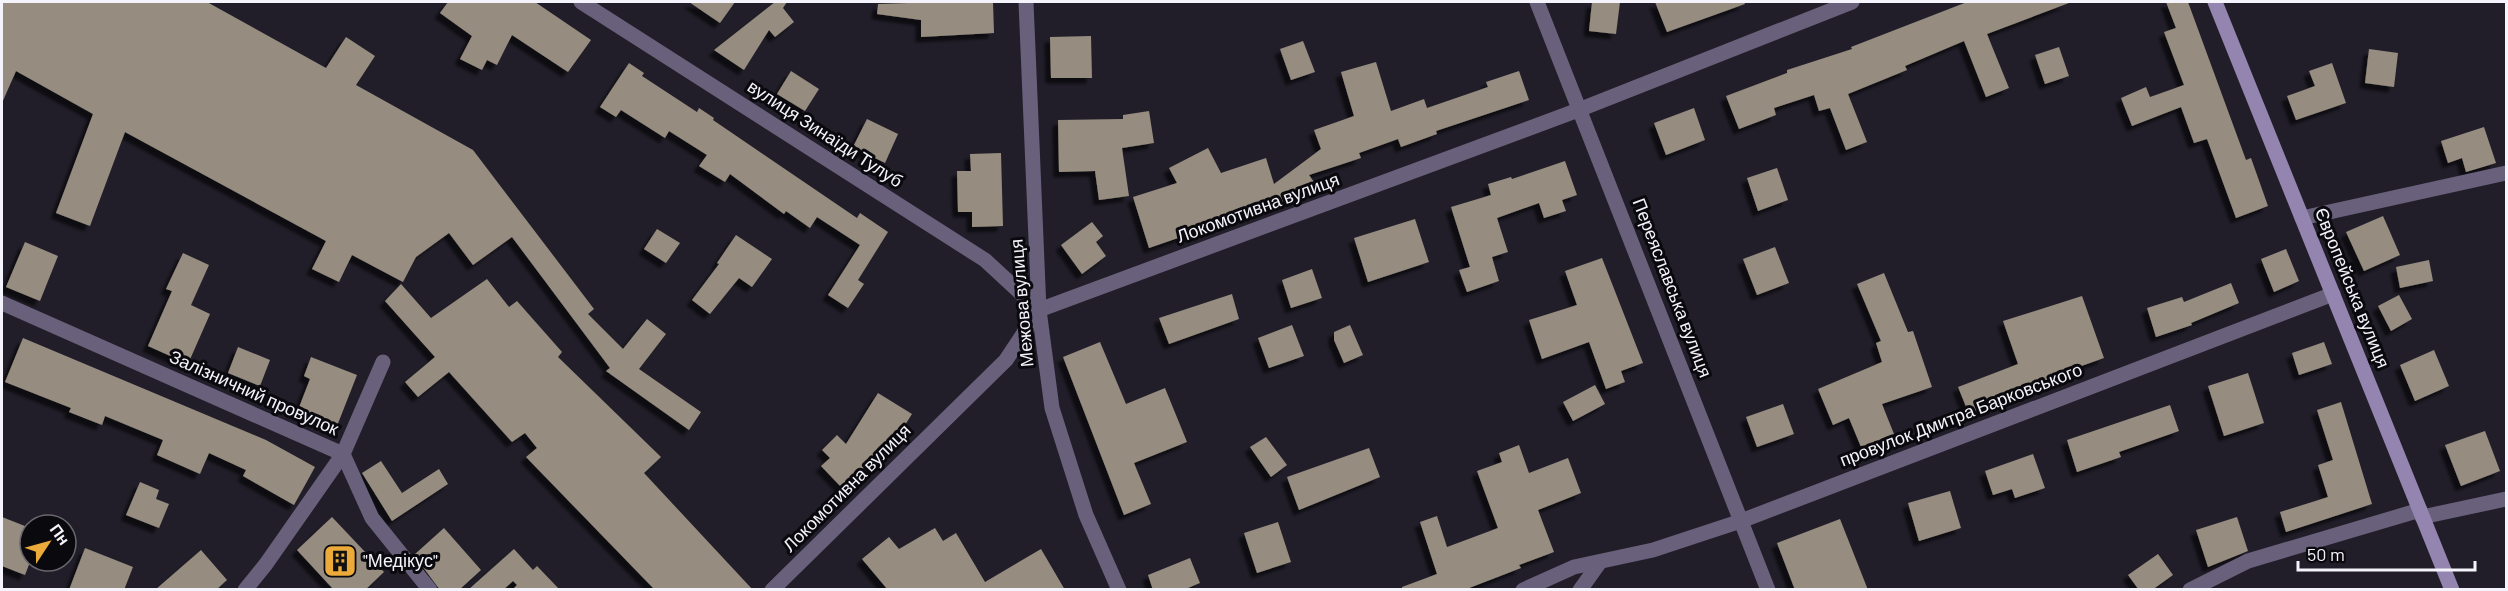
<svg xmlns="http://www.w3.org/2000/svg" width="2508" height="591" font-family="Barlow,sans-serif">
<defs>
<filter id="shadow"><feDropShadow dx="-5.5" dy="5.5" stdDeviation="1.5" flood-color="#0009"/></filter>
</defs>
<rect width="100%" height="100%" fill="#211e29"/>
<g fill="#968d80" filter="url(#shadow)">
<path d="M 2,2 L 207,2 L 326,68 L 346,37 L 375,56 L 356,85 L 473,150 L 594,309 L 588,314 L 623,349 L 647,319 L 666,334 L 639,369 L 701,412 L 689,430 L 606,371 L 610,368 L 512,237 L 473,265 L 449,233 L 416,257 L 403,282 L 352,255 L 339,282 L 312,269 L 326,241 L 125,132 L 90,226 L 56,213 L 93,114 L 16,71 L 2,103 Z"/>
<path d="M 448,2 L 535,2 L 591,40 L 568,72 L 512,35 L 497,65 L 487,60 L 482,70 L 460,59 L 472,36 L 440,13 Z"/>
<path d="M 689,2 L 735,2 L 720,23 Z"/>
<path d="M 775,2 L 787,2 L 783,8 L 794,22 L 775,37 L 769,30 L 744,70 L 714,50 Z"/>
<path d="M 939,2 L 993,2 L 994,33 L 921,37 L 921,20 L 877,14 L 878,4 Z"/>
<path d="M 1592,2 L 1620,2 L 1616,34 L 1589,31 Z"/>
<path d="M 1655,2 L 1744,2 L 1745,4 L 1667,32 Z"/>
<path d="M 1967,2 L 2069,3 L 1987,34 L 2009,88 L 1986,97 L 1964,41 L 1905,66 L 1907,70 L 1848,94 L 1867,142 L 1846,150 L 1830,108 L 1819,111 L 1814,95 L 1774,108 L 1776,115 L 1739,129 L 1726,96 L 1787,73 L 1787,70 L 1852,49 L 1851,47 Z"/>
<path d="M 2166,2 L 2188,2 L 2246,160 L 2251,158 L 2268,206 L 2236,218 L 2207,139 L 2194,143 L 2181,107 L 2132,126 L 2121,98 L 2146,87 L 2150,97 L 2184,85 L 2164,32 L 2176,28 Z"/>
<path d="M 1091,36 L 1092,78 L 1051,78 L 1050,37 Z"/>
<path d="M 1303,41 L 1315,72 L 1291,80 L 1280,49 Z"/>
<path d="M 2059,47 L 2069,76 L 2045,84 L 2035,55 Z"/>
<path d="M 2369,49 L 2398,53 L 2394,87 L 2365,83 Z"/>
<path d="M 1376,62 L 1391,111 L 1424,99 L 1427,108 L 1488,87 L 1486,82 L 1519,71 L 1529,100 L 1436,131 L 1437,134 L 1401,147 L 1398,139 L 1359,153 L 1361,158 L 1309,175 L 1314,182 L 1291,199 L 1149,248 L 1133,197 L 1177,183 L 1169,168 L 1208,148 L 1221,173 L 1266,158 L 1274,184 L 1321,149 L 1314,130 L 1354,116 L 1341,72 Z"/>
<path d="M 629,63 L 644,73 L 642,76 L 697,112 L 699,108 L 714,118 L 713,120 L 857,218 L 860,213 L 888,232 L 858,280 L 864,284 L 848,308 L 828,295 L 860,245 L 817,217 L 810,228 L 786,211 L 784,214 L 730,174 L 725,182 L 699,166 L 707,155 L 669,131 L 665,138 L 621,110 L 616,117 L 600,107 Z"/>
<path d="M 2332,63 L 2346,103 L 2296,120 L 2287,96 L 2315,86 L 2309,71 Z"/>
<path d="M 791,71 L 819,89 L 805,111 L 777,94 Z"/>
<path d="M 1694,108 L 1705,140 L 1666,155 L 1654,123 Z"/>
<path d="M 1149,111 L 1154,143 L 1122,148 L 1129,196 L 1099,200 L 1095,171 L 1059,172 L 1058,120 L 1123,119 L 1123,115 Z"/>
<path d="M 867,119 L 898,134 L 885,163 L 853,147 Z"/>
<path d="M 2484,127 L 2496,163 L 2466,172 L 2462,158 L 2448,163 L 2441,141 Z"/>
<path d="M 1001,153 L 1003,226 L 972,227 L 972,212 L 958,212 L 957,171 L 971,171 L 970,154 Z"/>
<path d="M 1565,161 L 1577,195 L 1562,200 L 1566,211 L 1544,218 L 1539,203 L 1497,218 L 1508,252 L 1492,257 L 1499,281 L 1467,292 L 1459,270 L 1470,267 L 1451,207 L 1491,195 L 1488,184 L 1511,177 L 1512,179 Z"/>
<path d="M 1777,168 L 1788,200 L 1758,211 L 1747,178 Z"/>
<path d="M 2383,216 L 2400,255 L 2364,271 L 2346,232 Z"/>
<path d="M 1415,219 L 1429,262 L 1368,282 L 1354,238 Z"/>
<path d="M 1092,222 L 1103,236 L 1096,242 L 1106,256 L 1082,274 L 1061,245 Z"/>
<path d="M 657,229 L 680,243 L 666,263 L 644,249 Z"/>
<path d="M 736,235 L 772,259 L 752,287 L 739,278 L 710,314 L 692,300 L 719,264 L 717,263 Z"/>
<path d="M 25,242 L 58,256 L 40,301 L 6,287 Z"/>
<path d="M 1775,247 L 1789,283 L 1757,295 L 1743,259 Z"/>
<path d="M 2286,249 L 2299,281 L 2274,292 L 2261,259 Z"/>
<path d="M 183,253 L 209,265 L 191,305 L 210,314 L 188,364 L 148,346 L 172,291 L 166,289 Z"/>
<path d="M 1602,258 L 1643,363 L 1621,371 L 1625,382 L 1606,389 L 1589,342 L 1542,359 L 1529,320 L 1577,305 L 1565,271 Z"/>
<path d="M 2429,260 L 2433,281 L 2400,288 L 2396,267 Z"/>
<path d="M 1312,269 L 1322,298 L 1291,308 L 1282,280 Z"/>
<path d="M 1884,273 L 1908,332 L 1913,331 L 1932,387 L 1882,404 L 1894,434 L 1861,447 L 1849,418 L 1833,425 L 1818,389 L 1882,362 L 1876,343 L 1881,341 L 1857,284 Z"/>
<path d="M 487,279 L 509,307 L 517,301 L 562,352 L 558,357 L 661,457 L 644,473 L 753,590 L 655,590 L 526,457 L 537,448 L 525,433 L 512,442 L 449,372 L 418,397 L 405,382 L 435,357 L 385,301 L 401,284 L 431,318 Z"/>
<path d="M 2231,283 L 2239,303 L 2191,323 L 2192,325 L 2156,337 L 2147,308 L 2182,297 L 2184,302 Z"/>
<path d="M 1232,294 L 1239,319 L 1169,344 L 1159,318 Z"/>
<path d="M 2399,295 L 2412,319 L 2391,331 L 2378,306 Z"/>
<path d="M 2082,296 L 2104,358 L 2056,375 L 2057,377 L 1997,397 L 1999,402 L 1969,414 L 1958,387 L 2018,364 L 2003,321 Z"/>
<path d="M 1292,325 L 1304,356 L 1269,368 L 1258,338 Z"/>
<path d="M 1350,325 L 1363,355 L 1344,363 L 1334,340 L 1334,332 Z"/>
<path d="M 23,338 L 266,440 L 315,467 L 294,505 L 243,476 L 246,470 L 209,453 L 200,474 L 157,455 L 163,440 L 105,416 L 102,425 L 69,412 L 71,408 L 5,382 Z"/>
<path d="M 1100,342 L 1126,404 L 1165,388 L 1187,442 L 1134,463 L 1151,504 L 1124,515 L 1063,357 Z"/>
<path d="M 2324,342 L 2332,364 L 2299,375 L 2292,353 Z"/>
<path d="M 238,347 L 270,360 L 260,386 L 228,373 Z"/>
<path d="M 2434,350 L 2449,386 L 2415,401 L 2400,365 Z"/>
<path d="M 311,357 L 357,375 L 337,426 L 298,410 L 310,379 L 304,376 Z"/>
<path d="M 2248,373 L 2264,423 L 2224,436 L 2208,386 Z"/>
<path d="M 1595,385 L 1605,404 L 1573,421 L 1563,402 Z"/>
<path d="M 878,393 L 912,414 L 891,447 L 887,444 L 843,489 L 821,466 L 830,458 L 822,450 L 837,435 L 846,444 Z"/>
<path d="M 2341,402 L 2372,504 L 2286,532 L 2280,512 L 2328,497 L 2318,465 L 2333,460 L 2317,410 Z"/>
<path d="M 1783,404 L 1794,434 L 1757,447 L 1746,417 Z"/>
<path d="M 2170,405 L 2179,431 L 2119,452 L 2121,457 L 2077,472 L 2067,440 Z"/>
<path d="M 2485,431 L 2500,471 L 2461,486 L 2445,445 Z"/>
<path d="M 1266,437 L 1287,465 L 1271,477 L 1250,447 Z"/>
<path d="M 1519,445 L 1529,473 L 1568,458 L 1581,493 L 1538,510 L 1554,552 L 1519,565 L 1521,568 L 1464,590 L 1402,590 L 1402,587 L 1437,574 L 1420,522 L 1437,516 L 1447,547 L 1498,528 L 1477,471 L 1502,462 L 1499,453 Z"/>
<path d="M 1369,448 L 1380,477 L 1299,510 L 1287,477 Z"/>
<path d="M 2033,454 L 2045,488 L 2015,498 L 2012,489 L 1993,495 L 1985,471 Z"/>
<path d="M 381,461 L 402,493 L 439,469 L 448,484 L 392,521 L 362,473 Z"/>
<path d="M 140,482 L 159,490 L 156,499 L 169,504 L 159,528 L 126,515 Z"/>
<path d="M 1950,491 L 1961,528 L 1919,541 L 1908,503 Z"/>
<path d="M 2,517 L 30,528 L 30,562 L 25,575 L 2,566 Z"/>
<path d="M 332,517 L 384,572 L 365,590 L 334,590 L 297,550 Z"/>
<path d="M 2237,517 L 2248,551 L 2208,567 L 2196,530 Z"/>
<path d="M 1840,519 L 1868,590 L 1795,590 L 1777,543 Z"/>
<path d="M 1278,522 L 1291,562 L 1257,573 L 1244,533 Z"/>
<path d="M 444,528 L 481,570 L 459,590 L 440,590 L 414,555 Z"/>
<path d="M 935,528 L 943,541 L 956,533 L 985,582 L 1041,549 L 1065,590 L 888,590 L 862,559 L 889,537 L 899,549 Z"/>
<path d="M 85,548 L 133,567 L 124,590 L 69,590 Z"/>
<path d="M 514,549 L 533,570 L 537,566 L 560,590 L 512,590 L 517,585 L 513,581 L 503,590 L 468,590 Z"/>
<path d="M 201,550 L 227,580 L 216,590 L 155,590 Z"/>
<path d="M 2158,554 L 2173,575 L 2152,590 L 2139,590 L 2128,575 Z"/>
<path d="M 1190,558 L 1200,583 L 1183,590 L 1153,590 L 1148,575 Z"/>
</g>
<g fill="none" stroke-linecap="round" stroke-linejoin="round">
<g stroke="#69617b" stroke-width="15">
<path d="M 581,2 L 985,260 L 1039,310"/>
<path d="M 1026,2 L 1039,310 L 1052,408 L 1086,515 L 1119,590"/>
<path d="M 1537,2 L 1768,590"/>
<path d="M 2302,218 L 2506,173"/>
<path d="M 2,303 L 343,454 L 372,518 L 430,590"/>
<path d="M 2422,517 L 2506,499"/>
<path d="M 245,590 L 266,564 L 343,454 L 383,362"/>
<path d="M 772,590 L 1006,360 L 1039,310 L 1581,109 L 1852,2"/>
<path d="M 1523,590 L 1574,567 L 1653,550 L 1741,521 L 2333,294"/>
<path d="M 1580,590 L 1600,562"/>
<path d="M 2190,590 L 2248,561 L 2420,510"/>
</g>
<path stroke="#9385af" stroke-width="15" d="M 2215,2 L 2452,590"/>
</g>
<defs>
<symbol id="building-square" viewBox="-11 -11 22 22"><rect x="-9" y="-9" width="18" height="18" rx="4" fill="#ebaa39" stroke="#0a090e"/><path d="M-4-6H4V6H1V3H-1V6H-4ZM-2.5-4.3h1.7v1.8h-1.7ZM.8-4.3h1.7v1.8H.8ZM-2.5-1h1.7V.8h-1.7ZM.8-1h1.7V.8H.8Z" fill="#111"/></symbol>
</defs>
<g fill-rule="evenodd">
<use href="#building-square" x="321" y="542" width="38" height="38"/>
</g>
<g text-anchor="middle" stroke-width="6" stroke-linejoin="round" paint-order="stroke">
<g font-size="18" fill="#f5f3fb" stroke="#0a090e">
<text transform="translate(825 134) rotate(33)" y="6">вулиця Зинаїди Тулуб</text>
<text transform="translate(1258 208) rotate(-20)" y="6">Локомотивна вулиця</text>
<text transform="translate(1672 288) rotate(69)" y="6">Переяславська вулиця</text>
<text transform="translate(2352 288) rotate(68)" y="6">Європейська вулиця</text>
<text transform="translate(1022 303) rotate(-95)" y="6">Межова вулиця</text>
<text transform="translate(254 393) rotate(24)" y="6">Залізничний провулок</text>
<text transform="translate(1961 415) rotate(-21)" y="6">провулок Дмитра Барковського</text>
<text transform="translate(847 488) rotate(-45)" y="6">Локомотивна вулиця</text>
</g>
<g font-size="18" fill="#f5f3fb" stroke="#0a090e" text-anchor="start">
<text x="363" y="567">"Медікус"</text>
</g>
</g>
<rect width="2508" height="591" fill="none" stroke="#f5f3fb" stroke-width="6"/>
<g transform="translate(48 543) rotate(54)"><circle r="28" fill="#0a090e" stroke="#68676d" stroke-width="1.5"/>
<path d="M0-4.5L10 22L0 15L-10 22Z" fill="#ebaa39"/>
<text y="-9" font-size="16" font-weight="bold" text-anchor="middle" fill="#f5f3fb">Пн</text>
</g>
<path d="M2298 561v9h177v-9" fill="none" stroke="#f5f3fb" stroke-width="3"/>
<text x="2307" y="561" font-size="18" fill="#f5f3fb" stroke="#0a090e" stroke-width="4.5" paint-order="stroke">50 m</text>
</svg>
